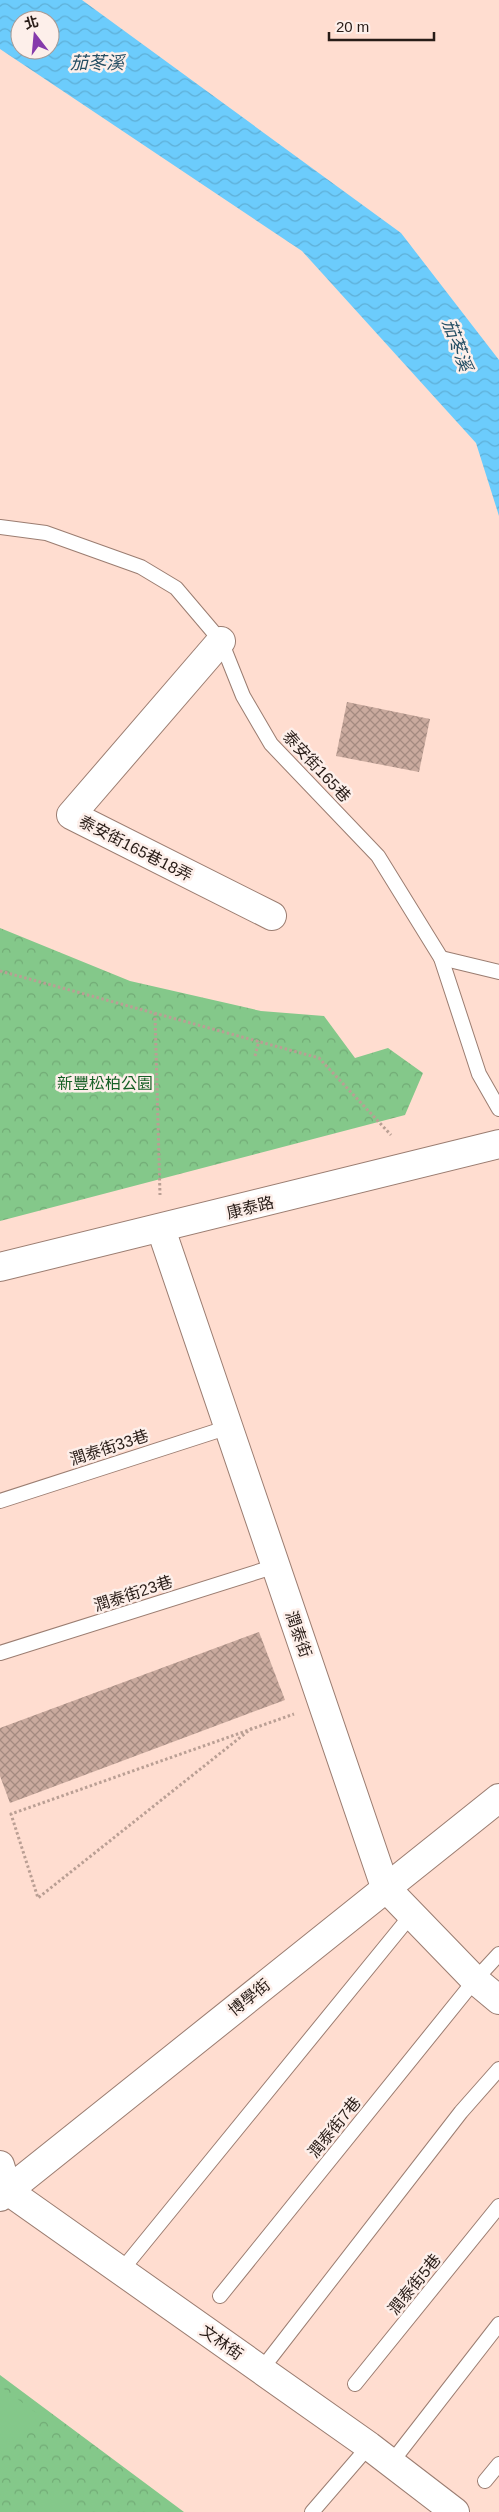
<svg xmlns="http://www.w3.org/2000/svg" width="499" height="2512" font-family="Helvetica,'Noto Sans TC',sans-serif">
<defs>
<pattern id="park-crowns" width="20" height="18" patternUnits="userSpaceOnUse" patternTransform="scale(1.25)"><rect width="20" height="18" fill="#84c88a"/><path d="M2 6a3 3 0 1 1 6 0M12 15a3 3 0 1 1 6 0" fill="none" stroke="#72ab76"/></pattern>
<pattern id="water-waves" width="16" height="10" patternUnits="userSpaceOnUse" patternTransform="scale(1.25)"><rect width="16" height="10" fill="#6cccfc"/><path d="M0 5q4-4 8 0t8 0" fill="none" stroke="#5eafd7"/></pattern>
<pattern id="building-cross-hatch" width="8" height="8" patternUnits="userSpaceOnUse" patternTransform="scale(1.25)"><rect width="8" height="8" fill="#caaa9e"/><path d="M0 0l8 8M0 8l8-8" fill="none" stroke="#a48a80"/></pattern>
</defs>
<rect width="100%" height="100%" fill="#ffddd0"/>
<g fill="url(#park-crowns)">
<path d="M 0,928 L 130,981 L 261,1011 L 324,1016 L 355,1058 L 388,1048 L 423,1073 L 405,1115 L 0,1221 Z"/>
<path d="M 0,2375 L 184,2512 L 185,2512 L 0,2512 Z"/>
</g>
<g fill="#84c88a">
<path d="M 0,2386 L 39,2415 L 9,2454 L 0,2447 Z"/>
<path d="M 54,2489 L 84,2512 L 37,2512 Z"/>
</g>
<path fill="url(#water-waves)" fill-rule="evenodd" d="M 0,0 L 82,0 L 401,233 L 499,360 L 499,516 L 476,443 L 302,251 L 0,49 ZM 20,20 L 50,20 L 50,50 L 20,50 Z"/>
<g fill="url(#building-cross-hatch)">
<path d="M 347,702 L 430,719 L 419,772 L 336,756 Z"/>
<path d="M 259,1632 L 285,1700 L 10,1803 L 0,1776 L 0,1728 Z"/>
</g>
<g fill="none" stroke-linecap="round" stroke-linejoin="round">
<defs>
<g id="lane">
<path d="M 0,527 L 46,533 L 141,567 L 176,588 L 221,641 L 243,696 L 271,744 L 378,856 L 441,958 L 479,1074 L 499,1109"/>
<path d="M 441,958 L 499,972"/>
<path d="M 0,1501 L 229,1427"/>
<path d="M 0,1653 L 276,1566"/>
<path d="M 121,2271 L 412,1914"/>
<path d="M 220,2296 L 475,1980 L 499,1954"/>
<path d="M 261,2370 L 461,2112 L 499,2069"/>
<path d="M 355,2384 L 499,2206"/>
<path d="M 391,2463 L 499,2324"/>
<path d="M 485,2481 L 499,2464"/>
<path d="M 312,2512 L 369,2446"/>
</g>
<g id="street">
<path d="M 221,641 L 71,815 L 272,916"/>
<path d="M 161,1229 L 385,1887 L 475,1980 L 499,2000"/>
<path d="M 0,1267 L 499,1144"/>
<path d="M 0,2165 L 8,2191 L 369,2446 L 455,2512"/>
<path d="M 0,2197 L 499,1798"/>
</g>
</defs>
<use href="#lane" stroke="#9b7d71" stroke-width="16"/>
<use href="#street" stroke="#9b7d71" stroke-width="30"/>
<g stroke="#ba9f94" stroke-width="3" stroke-dasharray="2.5 2.5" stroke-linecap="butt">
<path d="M 0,971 L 319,1058 L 391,1135"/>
<path d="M 155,1013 L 160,1195"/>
<path d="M 255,1056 L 259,1041"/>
<path d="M 252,1728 L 38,1898 L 11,1814 L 294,1714"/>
</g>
<use href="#lane" stroke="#fff" stroke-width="14"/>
<use href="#street" stroke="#fff" stroke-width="28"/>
</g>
<g text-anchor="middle" stroke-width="5" stroke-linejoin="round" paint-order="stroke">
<g font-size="16" fill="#281c17" stroke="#fdefea">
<text transform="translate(317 766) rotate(47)" y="6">泰安街165巷</text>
<text transform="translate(136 848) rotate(27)" y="6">泰安街165巷18弄</text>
<text transform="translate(250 1207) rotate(-14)" y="6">康泰路</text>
<text transform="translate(109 1447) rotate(-18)" y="6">潤泰街33巷</text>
<text transform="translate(133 1593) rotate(-18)" y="6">潤泰街23巷</text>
<text transform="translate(299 1634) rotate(71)" y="6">潤泰街</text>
<text transform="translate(249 1997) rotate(-39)" y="6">博學街</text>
<text transform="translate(334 2127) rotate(-51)" y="6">潤泰街7巷</text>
<text transform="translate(414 2284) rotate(-51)" y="6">潤泰街5巷</text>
<text transform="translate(222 2342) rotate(35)" y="6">文林街</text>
</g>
<g font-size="16" fill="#176026" stroke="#fdefea">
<text x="105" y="1089">新豐松柏公園</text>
</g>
<g font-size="18" font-style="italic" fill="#264f64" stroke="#fdefea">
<text x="97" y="69">茄苳溪</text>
<text transform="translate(457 345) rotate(70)" y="6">茄苳溪</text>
</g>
</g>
<g transform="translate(35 35) rotate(344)"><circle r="24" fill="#fdefea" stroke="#a89b96"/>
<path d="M0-4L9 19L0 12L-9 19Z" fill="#853aab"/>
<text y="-8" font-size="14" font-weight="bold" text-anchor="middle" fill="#281c17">北</text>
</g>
<path d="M329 32v8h105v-8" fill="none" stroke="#281c17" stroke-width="2.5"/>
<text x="336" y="32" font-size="15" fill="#281c17" stroke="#fdefea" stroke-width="4" paint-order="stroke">20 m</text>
</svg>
